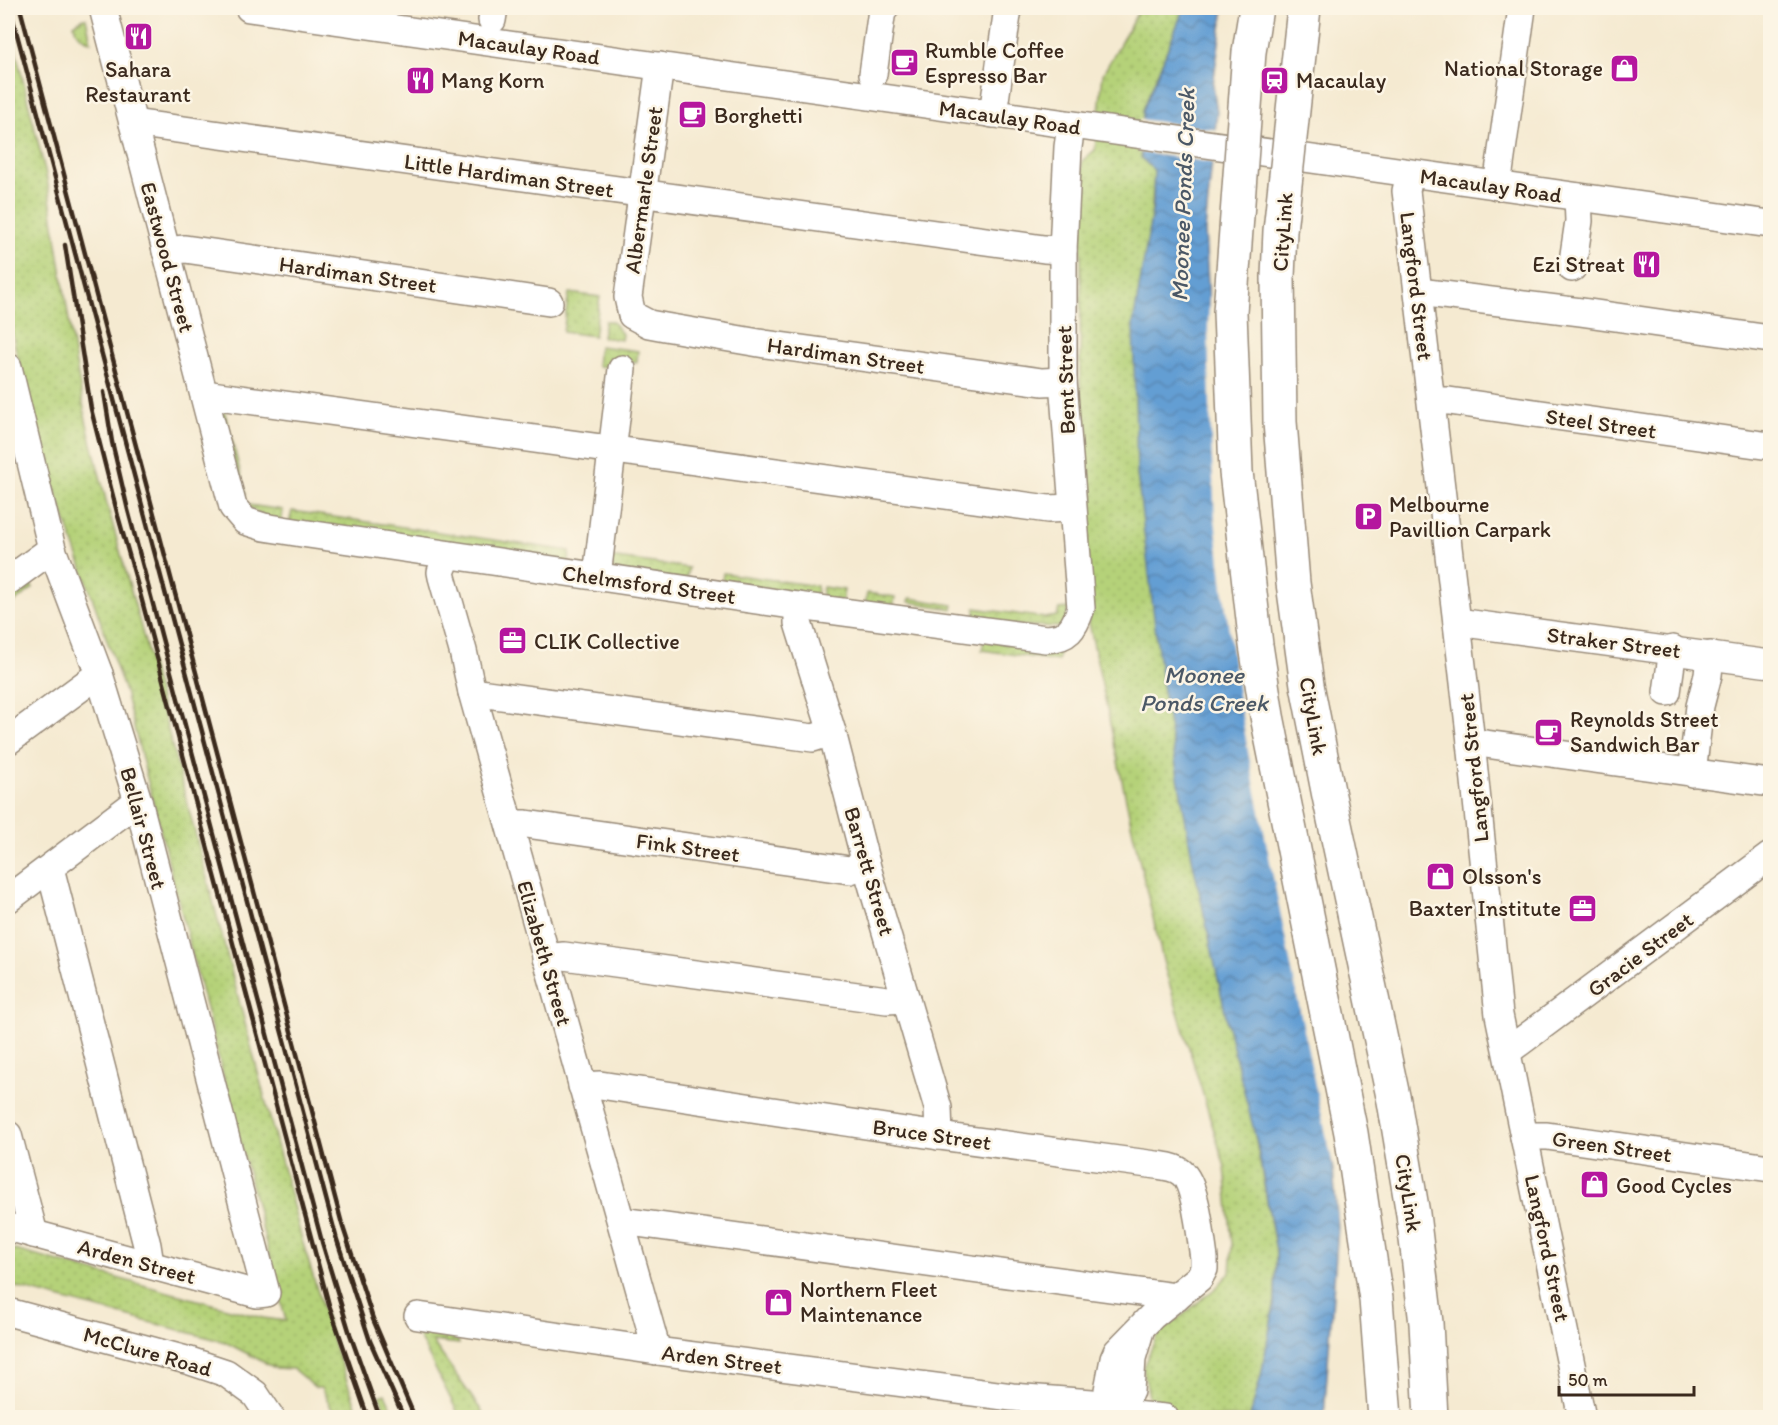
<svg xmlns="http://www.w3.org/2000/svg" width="1778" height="1425" font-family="Itim,sans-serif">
<defs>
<pattern id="grass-dots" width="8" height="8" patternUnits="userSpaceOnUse" patternTransform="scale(1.5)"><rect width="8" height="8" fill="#b5d279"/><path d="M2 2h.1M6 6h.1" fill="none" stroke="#9db468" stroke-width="1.8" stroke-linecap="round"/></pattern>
<pattern id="water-waves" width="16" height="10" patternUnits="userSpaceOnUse" patternTransform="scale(1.5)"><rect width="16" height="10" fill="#649ed3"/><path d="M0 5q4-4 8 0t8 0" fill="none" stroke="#5481ab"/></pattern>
</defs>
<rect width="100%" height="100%" fill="#fcf5e5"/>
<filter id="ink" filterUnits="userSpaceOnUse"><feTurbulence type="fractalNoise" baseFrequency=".0167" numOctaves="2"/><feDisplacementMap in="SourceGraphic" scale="12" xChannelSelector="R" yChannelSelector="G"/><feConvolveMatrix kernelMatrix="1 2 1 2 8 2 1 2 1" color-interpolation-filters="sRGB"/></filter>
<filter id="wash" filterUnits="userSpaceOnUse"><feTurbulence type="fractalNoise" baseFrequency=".008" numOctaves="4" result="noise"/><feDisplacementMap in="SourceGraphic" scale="24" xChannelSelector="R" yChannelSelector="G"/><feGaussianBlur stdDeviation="1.35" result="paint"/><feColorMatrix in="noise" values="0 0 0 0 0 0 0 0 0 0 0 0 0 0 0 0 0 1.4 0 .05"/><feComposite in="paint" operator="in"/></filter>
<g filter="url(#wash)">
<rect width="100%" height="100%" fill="#f5ead1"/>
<g fill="url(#grass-dots)" stroke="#787e4c" stroke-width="1.5">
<path d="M 1140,8 L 1184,8 L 1143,110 L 1141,158 L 1154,170 L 1137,473 L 1144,524 L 1276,1251 L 1275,1301 L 1261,1376 L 1250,1417 L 1153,1417 L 1143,1367 L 1157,1336 L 1217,1287 L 1230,1273 L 1232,1244 L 1225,1167 L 1165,969 L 1133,833 L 1088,618 L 1080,372 L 1082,161 L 1095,150 L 1103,74 Z"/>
<path d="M 83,18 L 86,18 L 91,42 C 81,37 75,35 74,24 Z"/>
<path d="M 8,19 L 47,179 L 75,359 L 86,420 L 106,500 L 142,631 L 302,1240 L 334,1345 L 360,1417 L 336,1417 L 321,1388 L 316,1388 L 293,1369 L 275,1368 L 225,1342 L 8,1285 L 8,1248 L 263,1318 L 286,1321 L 125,692 L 47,467 L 43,467 L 8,315 Z"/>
<path d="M 569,293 L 600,297 L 594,336 L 563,332 Z"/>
<path d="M 605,321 L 612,321 L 622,334 L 621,340 L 602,337 Z"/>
<path d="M 599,346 L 638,351 L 637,362 L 611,358 L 609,367 L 597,366 Z"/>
<path d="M 221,399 L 246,494 L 243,494 L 217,400 Z"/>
<path d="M 249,505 L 283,510 L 281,526 L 246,506 Z"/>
<path d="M 292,511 L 570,551 L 569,563 L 289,524 Z"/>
<path d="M 609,557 L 689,568 L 686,580 L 613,573 Z"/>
<path d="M 723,573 L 817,586 L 816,597 L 722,581 Z"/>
<path d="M 28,581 L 33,588 L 8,607 L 8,597 Z"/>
<path d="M 823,587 L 844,590 L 842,601 L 821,599 Z"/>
<path d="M 867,593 L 895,597 L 893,609 L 865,605 Z"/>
<path d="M 910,598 L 953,605 L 952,609 L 909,602 Z"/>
<path d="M 975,608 L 1045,618 L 1057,616 L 1059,609 L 1069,608 L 1063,627 L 974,624 Z"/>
<path d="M 984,640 L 1059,651 L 1058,661 L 982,650 Z"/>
<path d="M 414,1327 L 456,1335 L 459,1344 L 432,1341 L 486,1417 L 460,1417 Z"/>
<path d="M 385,1394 L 396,1417 L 388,1417 L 380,1396 Z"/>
</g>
<path fill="url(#water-waves)" stroke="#506478" stroke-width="1.5" d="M 1184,8 L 1224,8 L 1213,85 L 1217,112 L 1205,231 L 1219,475 L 1228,579 L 1259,776 L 1332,1157 L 1338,1227 L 1324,1417 L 1250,1417 L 1261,1376 L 1275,1301 L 1276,1251 L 1257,1143 L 1230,1035 L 1193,863 L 1162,685 L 1137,473 L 1133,324 L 1153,206 L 1154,170 L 1141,158 L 1143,110 Z"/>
<g fill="#f5ead1">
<path d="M 1139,119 L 1218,130 L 1215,163 L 1138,152 Z"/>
<path d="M 1210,268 L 1222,475 L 1231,579 L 1262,776 L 1335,1156 L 1338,1187 L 1316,1090 L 1249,757 L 1238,694 L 1224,595 L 1215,519 L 1211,440 L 1208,328 Z"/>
</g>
</g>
<g filter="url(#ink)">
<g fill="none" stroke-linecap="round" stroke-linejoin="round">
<defs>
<g id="minor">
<path d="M 103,8 L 233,507 L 245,521 L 264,527 L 308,534 L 798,606 L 1046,639 C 1068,638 1074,629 1081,608 L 1063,381 L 1063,250 L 1068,147 L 1071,126"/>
<path d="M 249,8 L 1770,224"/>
<path d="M 492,20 L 494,8"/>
<path d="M 660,66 L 628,297 L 632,315 L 649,324 L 665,327 L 765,344 L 1042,382 L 1063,381"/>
<path d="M 873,74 L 882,10 L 885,8"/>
<path d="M 993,114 L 1008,8"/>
<path d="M 133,123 L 1044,249 L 1063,250"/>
<path d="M 1410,174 L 1406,191 L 1407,199 L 1471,742 L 1499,1015 L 1582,1418"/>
<path d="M 1497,186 L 1522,8"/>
<path d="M 166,251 L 185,249 L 549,302"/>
<path d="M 1572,268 L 1579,221 L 1578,197"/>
<path d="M 1419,292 L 1581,312 L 1770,339"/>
<path d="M 8,367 L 52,549 L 99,674 L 138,801 L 266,1293 L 257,1294 L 8,1227"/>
<path d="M 204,394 L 1048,509 L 1072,508"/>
<path d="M 1432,401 L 1449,401 L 1770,446"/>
<path d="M 448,555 L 441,572 L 442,577 L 463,651 L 472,692 L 657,1351"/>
<path d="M 597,576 L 622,369"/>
<path d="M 8,581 L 52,549"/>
<path d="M 798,606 L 798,623 L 832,732 L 866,864 L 938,1108 L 939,1136"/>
<path d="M 1457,622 L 1770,664"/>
<path d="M 472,692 L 813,738 L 832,732"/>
<path d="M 1667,692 L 1673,649"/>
<path d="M 8,741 L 99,674"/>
<path d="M 1471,742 L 1770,783"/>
<path d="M 1692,773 L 1700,706 L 1708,675 L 1710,655"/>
<path d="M 510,824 L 526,824 L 850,870 L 866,864"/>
<path d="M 50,868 L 147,1245 L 150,1264"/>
<path d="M 8,899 L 138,801"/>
<path d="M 546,958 L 564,956 L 887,1000 L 906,999"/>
<path d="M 1508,1051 L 1770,856"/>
<path d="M 582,1086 L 600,1085 L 939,1136 L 1156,1165 C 1164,1166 1175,1167 1182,1173 C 1196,1184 1201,1239 1204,1258 L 1204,1269 L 1199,1278 L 1152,1316 L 1117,1352 L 1114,1359 L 1108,1390 L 1116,1413"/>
<path d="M 8,1135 L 34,1234"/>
<path d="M 1524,1136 L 1547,1136 L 1770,1168"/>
<path d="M 622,1221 L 1176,1297"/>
<path d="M 8,1312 L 190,1361 L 226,1373 L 255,1394 L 271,1418"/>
<path d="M 418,1316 L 657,1351 L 1012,1397 L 1092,1403 L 1111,1413"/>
<path d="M 1116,1413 L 1130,1391 L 1132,1358 L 1140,1331"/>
<path d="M 1101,1415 L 1111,1413 L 1165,1418"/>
</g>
</defs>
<use href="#minor" stroke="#988a78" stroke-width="30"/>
<use href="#minor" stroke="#fff" stroke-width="27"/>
<g stroke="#3b2a1e" stroke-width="4.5">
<path d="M 10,8 L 337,1240 L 370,1341 L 404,1418"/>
<path d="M 20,8 L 342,1224 L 373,1319 L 415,1418"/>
<path d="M 65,245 L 91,409 L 118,516 L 141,597 L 329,1305 L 368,1418"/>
<path d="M 104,392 L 112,442 L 128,510 L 322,1242 L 350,1334 L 380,1418"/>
</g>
<defs>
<g id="highway-bridge">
<path d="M 1256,8 L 1249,52 L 1230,312 L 1236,472 L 1256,645 L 1267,716 L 1351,1133 L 1376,1299 L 1385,1418"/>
<path d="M 1304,8 L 1280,231 L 1278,277 L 1280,422 L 1293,583 L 1307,685 L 1329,796 L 1394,1101 L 1413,1214 L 1426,1323 L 1431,1418"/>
</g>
</defs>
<use href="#highway-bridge" stroke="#988a78" stroke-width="36" stroke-linecap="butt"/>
<use href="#highway-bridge" stroke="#fff" stroke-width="33"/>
</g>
</g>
<defs>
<symbol id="restaurant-square" viewBox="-11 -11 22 22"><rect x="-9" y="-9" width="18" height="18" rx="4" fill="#b5179e" stroke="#fcf5e5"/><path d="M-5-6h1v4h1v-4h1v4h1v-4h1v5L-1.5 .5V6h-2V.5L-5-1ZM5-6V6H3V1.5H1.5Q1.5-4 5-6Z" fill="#fff"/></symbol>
<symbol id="cafe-square" viewBox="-11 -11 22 22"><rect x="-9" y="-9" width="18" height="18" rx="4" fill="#b5179e" stroke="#fcf5e5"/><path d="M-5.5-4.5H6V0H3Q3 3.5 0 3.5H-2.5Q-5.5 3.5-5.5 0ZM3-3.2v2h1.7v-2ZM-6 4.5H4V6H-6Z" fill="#fff"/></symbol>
<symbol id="shop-square" viewBox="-11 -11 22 22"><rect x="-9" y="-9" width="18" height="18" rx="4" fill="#b5179e" stroke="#fcf5e5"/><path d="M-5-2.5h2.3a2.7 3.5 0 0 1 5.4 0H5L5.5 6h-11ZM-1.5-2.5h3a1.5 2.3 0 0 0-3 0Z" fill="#fff"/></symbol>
<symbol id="station-square" viewBox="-11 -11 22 22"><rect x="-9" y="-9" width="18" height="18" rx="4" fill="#b5179e" stroke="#fcf5e5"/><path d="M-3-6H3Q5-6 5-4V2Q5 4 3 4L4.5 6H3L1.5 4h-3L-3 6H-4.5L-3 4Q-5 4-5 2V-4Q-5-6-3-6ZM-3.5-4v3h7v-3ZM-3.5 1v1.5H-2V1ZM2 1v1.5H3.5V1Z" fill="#fff"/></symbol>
<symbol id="parking-square" viewBox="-11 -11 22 22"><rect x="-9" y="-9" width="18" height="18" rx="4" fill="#b5179e" stroke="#fcf5e5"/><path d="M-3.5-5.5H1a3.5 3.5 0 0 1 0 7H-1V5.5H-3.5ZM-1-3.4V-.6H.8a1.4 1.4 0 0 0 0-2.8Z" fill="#fff"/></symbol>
<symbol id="office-square" viewBox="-11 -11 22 22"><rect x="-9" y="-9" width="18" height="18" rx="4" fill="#b5179e" stroke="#fcf5e5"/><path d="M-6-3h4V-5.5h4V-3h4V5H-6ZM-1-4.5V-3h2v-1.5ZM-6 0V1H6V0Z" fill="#fff"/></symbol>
</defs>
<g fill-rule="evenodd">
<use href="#restaurant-square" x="122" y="20" width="33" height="33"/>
<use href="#cafe-square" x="888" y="46" width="33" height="33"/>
<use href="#shop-square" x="1608" y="52" width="33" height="33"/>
<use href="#restaurant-square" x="404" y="64" width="33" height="33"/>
<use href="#station-square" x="1258" y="64" width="33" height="33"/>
<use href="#cafe-square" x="676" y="98" width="33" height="33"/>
<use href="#restaurant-square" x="1630" y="248" width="33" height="33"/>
<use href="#parking-square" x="1352" y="500" width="33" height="33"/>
<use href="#office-square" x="496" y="624" width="33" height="33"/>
<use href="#cafe-square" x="1532" y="716" width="33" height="33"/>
<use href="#shop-square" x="1424" y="860" width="33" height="33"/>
<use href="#office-square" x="1566" y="892" width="33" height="33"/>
<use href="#shop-square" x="1578" y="1168" width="33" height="33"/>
<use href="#shop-square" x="762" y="1286" width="33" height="33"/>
</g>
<g text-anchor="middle" stroke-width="5" stroke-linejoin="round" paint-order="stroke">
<g font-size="22" fill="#3b2a1e" stroke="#fcf5e5">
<text transform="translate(529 47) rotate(8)" y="8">Macaulay Road</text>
<text transform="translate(1010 117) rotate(8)" y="8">Macaulay Road</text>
<text transform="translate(509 175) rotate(8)" y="8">Little Hardiman Street</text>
<text transform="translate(1491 185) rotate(8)" y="8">Macaulay Road</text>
<text transform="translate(643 190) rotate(-82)" y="8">Albermarle Street</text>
<text transform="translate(1282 232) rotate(-86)" y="8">CityLink</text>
<text transform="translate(168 257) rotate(75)" y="8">Eastwood Street</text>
<text transform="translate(358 274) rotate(8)" y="8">Hardiman Street</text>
<text transform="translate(1417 286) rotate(83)" y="8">Langford Street</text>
<text transform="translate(846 355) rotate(8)" y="8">Hardiman Street</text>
<text transform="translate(1065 380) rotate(-92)" y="8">Bent Street</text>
<text transform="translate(1601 423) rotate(8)" y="8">Steel Street</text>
<text transform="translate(649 584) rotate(8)" y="8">Chelmsford Street</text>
<text transform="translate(1614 642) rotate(7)" y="8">Straker Street</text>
<text transform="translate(1314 716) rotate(80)" y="8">CityLink</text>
<text transform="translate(1473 768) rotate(-96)" y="8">Langford Street</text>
<text transform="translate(144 828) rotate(75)" y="8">Bellair Street</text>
<text transform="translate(688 847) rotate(8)" y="8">Fink Street</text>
<text transform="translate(870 871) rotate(74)" y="8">Barrett Street</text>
<text transform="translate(545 953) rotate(74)" y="8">Elizabeth Street</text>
<text transform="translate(1640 954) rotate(-37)" y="8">Gracie Street</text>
<text transform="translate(932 1134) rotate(8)" y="8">Bruce Street</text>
<text transform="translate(1612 1146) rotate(8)" y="8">Green Street</text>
<text transform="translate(1409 1193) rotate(81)" y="8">CityLink</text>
<text transform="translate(1548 1248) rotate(78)" y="8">Langford Street</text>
<text transform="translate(137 1261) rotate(15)" y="8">Arden Street</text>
<text transform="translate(148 1351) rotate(16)" y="8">McClure Road</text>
<text transform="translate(722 1359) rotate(7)" y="8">Arden Street</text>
</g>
<g font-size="22" fill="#3b2a1e" stroke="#fcf5e5" text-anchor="start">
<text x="925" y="58">Rumble Coffee<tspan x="925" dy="25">Espresso Bar</tspan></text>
<text x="1603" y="76" text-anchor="end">National Storage</text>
<text x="138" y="77" text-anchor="middle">Sahara<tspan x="138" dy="25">Restaurant</tspan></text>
<text x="441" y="88">Mang Korn</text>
<text x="1296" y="88">Macaulay</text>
<text x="714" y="123">Borghetti</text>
<text x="1625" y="272" text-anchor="end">Ezi Streat</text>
<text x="1389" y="512">Melbourne<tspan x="1389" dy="25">Pavillion Carpark</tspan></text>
<text x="534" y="649">CLIK Collective</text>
<text x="1570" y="727">Reynolds Street<tspan x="1570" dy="25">Sandwich Bar</tspan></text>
<text x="1462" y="884">Olsson's</text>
<text x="1561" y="916" text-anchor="end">Baxter Institute</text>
<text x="1616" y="1193">Good Cycles</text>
<text x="800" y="1297">Northern Fleet<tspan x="800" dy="25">Maintenance</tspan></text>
</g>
<g font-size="24" font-style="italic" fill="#4b5866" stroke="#fcf5e5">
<text transform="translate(1183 195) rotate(-88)" y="8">Moonee Ponds Creek</text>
<text x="1204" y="683">Moonee<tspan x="1204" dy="28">Ponds Creek</tspan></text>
</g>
</g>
<rect width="1778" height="1425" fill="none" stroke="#fcf5e5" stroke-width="30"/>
<path d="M1559 1386v9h135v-9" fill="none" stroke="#3b2a1e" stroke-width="3"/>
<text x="1568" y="1386" font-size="18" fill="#3b2a1e" stroke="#fcf5e5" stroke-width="4.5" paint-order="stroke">50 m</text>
</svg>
